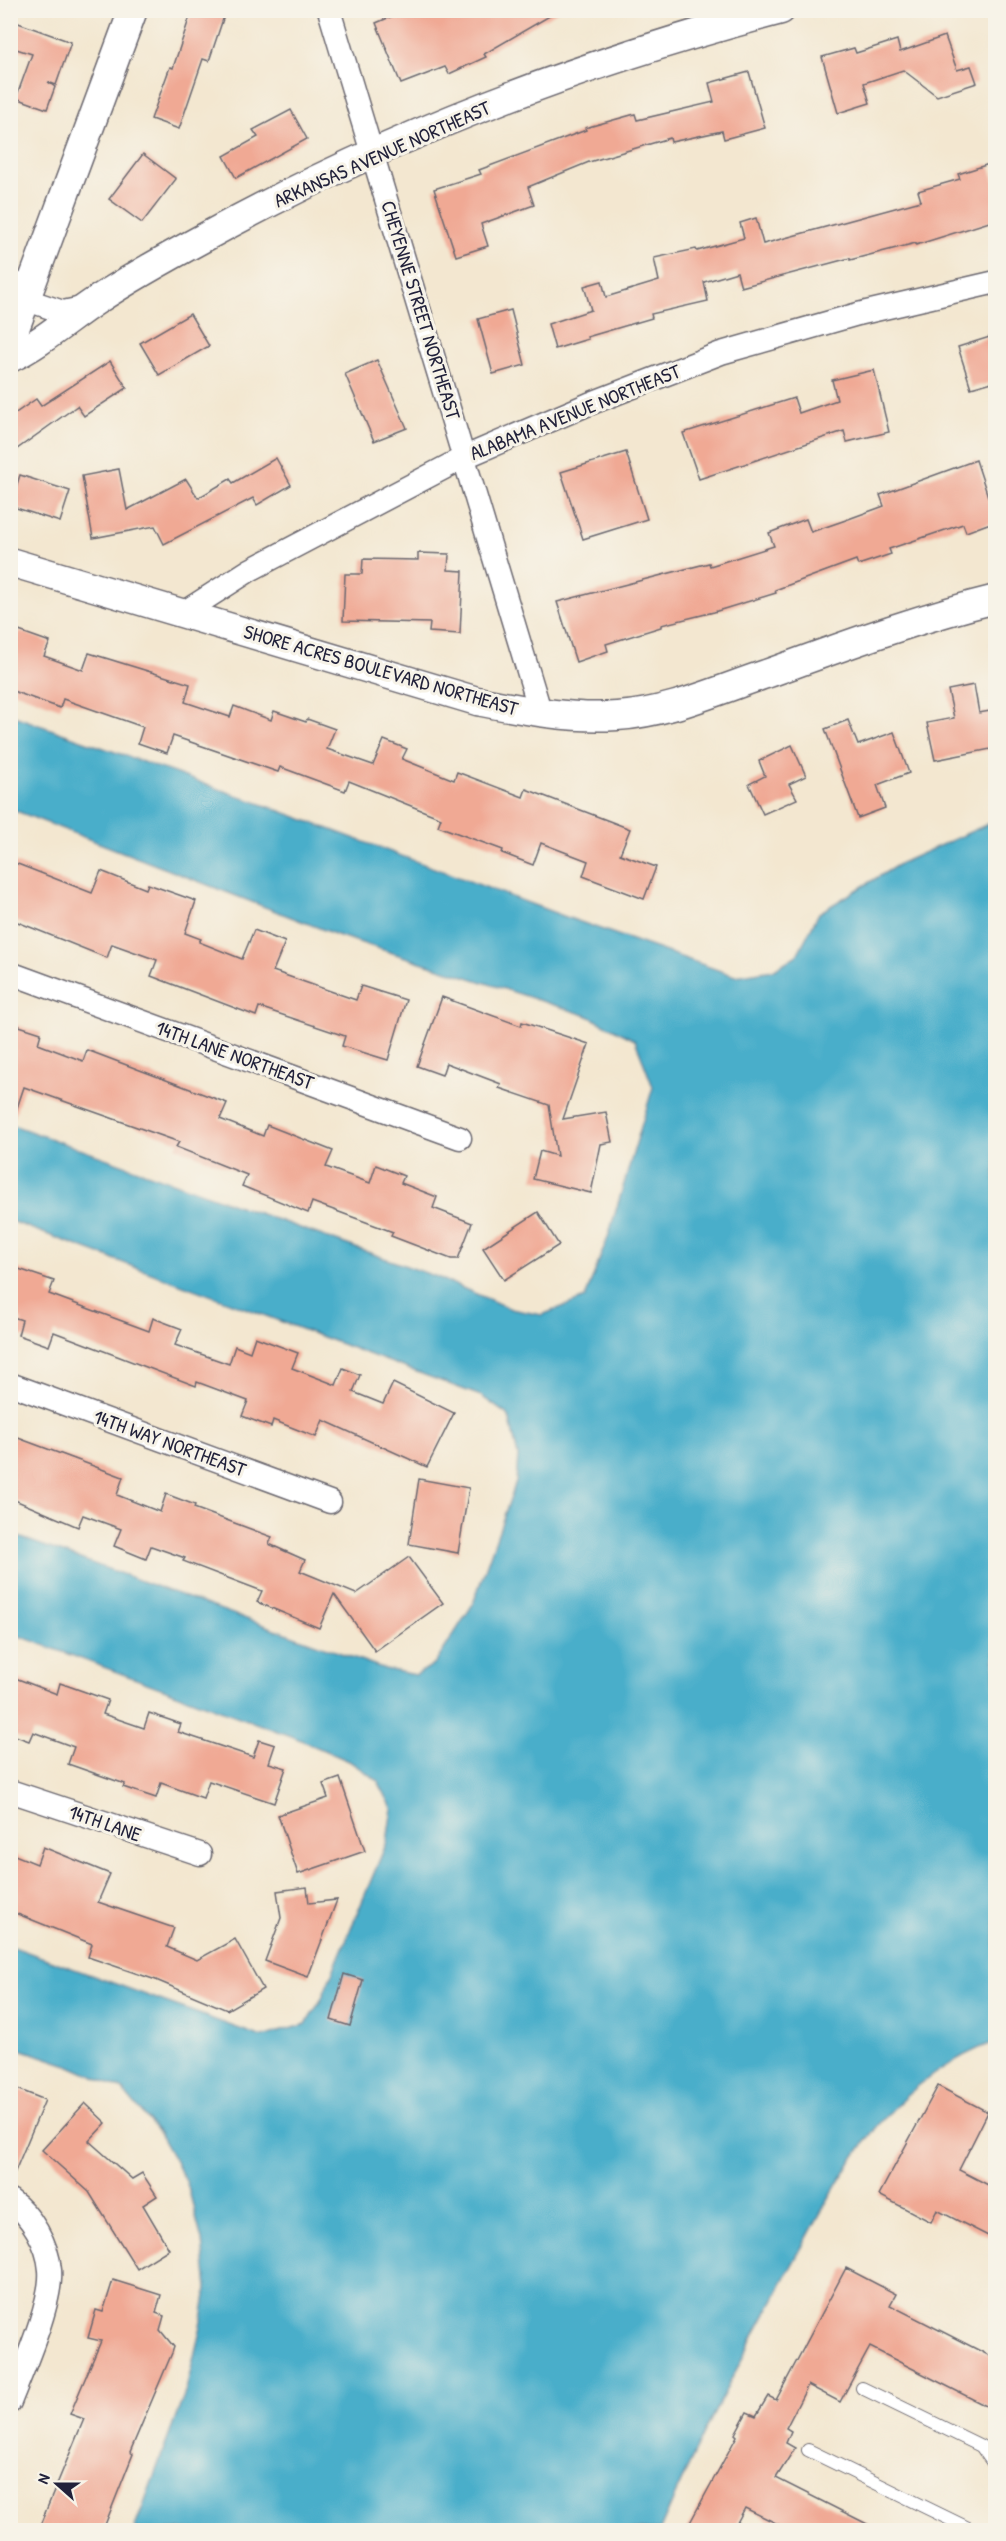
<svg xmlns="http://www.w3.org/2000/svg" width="1006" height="2541" font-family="'Patrick Hand',sans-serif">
<rect width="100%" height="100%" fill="#f7f3e8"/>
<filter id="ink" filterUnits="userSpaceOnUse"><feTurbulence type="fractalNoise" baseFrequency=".0167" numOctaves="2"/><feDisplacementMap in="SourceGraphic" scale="12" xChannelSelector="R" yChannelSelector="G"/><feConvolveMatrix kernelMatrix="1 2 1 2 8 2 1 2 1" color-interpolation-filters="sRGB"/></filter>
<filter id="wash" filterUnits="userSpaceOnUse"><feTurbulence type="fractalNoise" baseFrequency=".008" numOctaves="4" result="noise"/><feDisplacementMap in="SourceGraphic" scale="24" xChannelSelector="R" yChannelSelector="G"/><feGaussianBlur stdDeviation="1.35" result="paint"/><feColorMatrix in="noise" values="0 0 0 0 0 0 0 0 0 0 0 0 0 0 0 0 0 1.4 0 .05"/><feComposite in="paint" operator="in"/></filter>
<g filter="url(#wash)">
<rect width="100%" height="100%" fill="#f3e7d0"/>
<path fill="#4aaeca" stroke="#366882" stroke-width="1.5" d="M 11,715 L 275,809 L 566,917 L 735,976 L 773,970 L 797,955 L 819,913 L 901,863 L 988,824 L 995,823 L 995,2042 C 952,2057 911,2087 881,2122 C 844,2164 819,2217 792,2265 C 745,2352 698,2440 660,2530 L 134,2530 L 186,2390 L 201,2327 L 207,2288 L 202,2240 L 187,2183 L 159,2133 L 122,2089 L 68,2065 L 11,2046 L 11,1946 L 262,2037 L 306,2024 L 321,2000 L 387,1842 L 392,1808 L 378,1781 L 349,1761 L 296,1738 L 11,1633 L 11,1534 L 385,1669 L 416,1675 L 435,1664 L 473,1604 L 516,1482 L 518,1456 L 509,1416 L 481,1396 L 11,1221 L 10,1124 L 437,1277 L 511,1309 L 542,1315 L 585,1298 L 608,1237 L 653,1087 L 635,1040 L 588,1016 L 340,936 L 11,809 Z"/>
<g id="blocks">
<g fill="#f0a994">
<path d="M 192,10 L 226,10 L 209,61 L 203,59 L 179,129 L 151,119 L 170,67 L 173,68 Z"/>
<path d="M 407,10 L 560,10 L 484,54 L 486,57 L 449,74 L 445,67 L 401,84 L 376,23 Z"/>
<path d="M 10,20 L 71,42 L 56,85 L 48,82 L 55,87 L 47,109 L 16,98 L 32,54 L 10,47 Z"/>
<path d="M 945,36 L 957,70 L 971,66 L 977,83 L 937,96 L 903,70 L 864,83 L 870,103 L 838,113 L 822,57 L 854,48 L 856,53 L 897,40 L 900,52 Z"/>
<path d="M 749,72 L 765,128 L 724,139 L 722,131 L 671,142 L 670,138 L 589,162 L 528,187 L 534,205 L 481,224 L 488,246 L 456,256 L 434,189 L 481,174 L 479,170 L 586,130 L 585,128 L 635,114 L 637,120 L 714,102 L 709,83 Z"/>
<path d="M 291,110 L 307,139 L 236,178 L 224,156 L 258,137 L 253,130 Z"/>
<path d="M 143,154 L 176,179 L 142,223 L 109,199 Z"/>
<path d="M 989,164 L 996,185 L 996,220 L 916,245 L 916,243 L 850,260 L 850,258 L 741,287 L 737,272 L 704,282 L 708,301 L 651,314 L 652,318 L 587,337 L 588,339 L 555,349 L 548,324 L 591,310 L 584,286 L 602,281 L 606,297 L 659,281 L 654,258 L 696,249 L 697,251 L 744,238 L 740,223 L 756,218 L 763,244 L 921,201 L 918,191 L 960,179 L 958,174 Z"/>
<path d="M 511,310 L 525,365 L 493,374 L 478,319 Z"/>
<path d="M 190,314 L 209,346 L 159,375 L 140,343 Z"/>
<path d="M 996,335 L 996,381 L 971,388 L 958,347 Z"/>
<path d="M 377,360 L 407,428 L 374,441 L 345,374 Z"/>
<path d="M 110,361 L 127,388 L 84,416 L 77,406 L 10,454 L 10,417 L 36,399 L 41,406 Z"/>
<path d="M 874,370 L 889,432 L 847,442 L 844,431 L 699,479 L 683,433 L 794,398 L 799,413 L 837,400 L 832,380 Z"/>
<path d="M 626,452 L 647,519 L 583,539 L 561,472 Z"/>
<path d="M 276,458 L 291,485 L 257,505 L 253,498 L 164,544 L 155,526 L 93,538 L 82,476 L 119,469 L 127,510 L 186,479 L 198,498 L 230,479 L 233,483 Z"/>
<path d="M 976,460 L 996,521 L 966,532 L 963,524 L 889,549 L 891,554 L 858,565 L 856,560 L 775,590 L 776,593 L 714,612 L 661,625 L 661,627 L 606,644 L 608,651 L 576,662 L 557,602 L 709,563 L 710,566 L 774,546 L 769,533 L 806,519 L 811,532 L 843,521 L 884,506 L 880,495 Z"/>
<path d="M 20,475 L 70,491 L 60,522 L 10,506 Z"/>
<path d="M 418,553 L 449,554 L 448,570 L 463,571 L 460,634 L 429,632 L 430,623 L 343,621 L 345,574 L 362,574 L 363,559 L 418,560 Z"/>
<path d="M 19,631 L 50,642 L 44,656 L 83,670 L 89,653 L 190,684 L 185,702 L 230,717 L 234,706 L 271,720 L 274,711 L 306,722 L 307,719 L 335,729 L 327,749 L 373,765 L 384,740 L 407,749 L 402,759 L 454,780 L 457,772 L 523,797 L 526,789 L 630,829 L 620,854 L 656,867 L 644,899 L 583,876 L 588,861 L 541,843 L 533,865 L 502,853 L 503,850 L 438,826 L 441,818 L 349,781 L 345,791 L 280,767 L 278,772 L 173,736 L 167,753 L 138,743 L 143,727 L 63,699 L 60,708 L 10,690 L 10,654 Z"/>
<path d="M 974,685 L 979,713 L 996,710 L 996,748 L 935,760 L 927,723 L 954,718 L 948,690 Z"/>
<path d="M 848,720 L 858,745 L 894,732 L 909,773 L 877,785 L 885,808 L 858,818 L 825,729 Z"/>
<path d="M 792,745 L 806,776 L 789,784 L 797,799 L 763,814 L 749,784 L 765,776 L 759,761 Z"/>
<path d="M 10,861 L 92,893 L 101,871 L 146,889 L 148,884 L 196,901 L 185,933 L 201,939 L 199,942 L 242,959 L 254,930 L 285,942 L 273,971 L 356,1000 L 361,986 L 406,1000 L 388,1060 L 342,1046 L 345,1036 L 259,1007 L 256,1016 L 151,976 L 157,960 L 112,944 L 107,958 L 10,919 Z"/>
<path d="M 442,997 L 521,1026 L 522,1022 L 589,1044 L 563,1119 L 606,1112 L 612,1142 L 601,1144 L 591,1193 L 533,1179 L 540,1151 L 557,1156 L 549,1105 L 499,1088 L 501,1084 L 446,1063 L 442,1075 L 417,1066 Z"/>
<path d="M 10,1023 L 41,1033 L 38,1044 L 83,1061 L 87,1050 L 227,1103 L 220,1119 L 263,1136 L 267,1125 L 333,1151 L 326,1167 L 370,1183 L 376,1165 L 404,1176 L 401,1183 L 437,1197 L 433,1208 L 472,1223 L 458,1259 L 451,1259 L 391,1236 L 393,1232 L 312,1202 L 308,1213 L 242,1186 L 247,1175 L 176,1147 L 179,1142 L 24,1087 L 14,1117 L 10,1117 Z"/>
<path d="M 538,1212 L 559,1245 L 504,1280 L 483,1248 Z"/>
<path d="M 10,1266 L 54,1281 L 49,1294 L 149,1331 L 153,1318 L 182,1329 L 175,1345 L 229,1364 L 235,1346 L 250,1352 L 255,1337 L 298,1353 L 292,1368 L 336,1385 L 343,1368 L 360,1375 L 353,1392 L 383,1404 L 393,1383 L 454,1413 L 427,1467 L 323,1420 L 316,1437 L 273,1420 L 271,1427 L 242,1416 L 248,1401 L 197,1382 L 196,1386 L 54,1332 L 49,1346 L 18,1335 L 22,1320 L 10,1316 Z"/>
<path d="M 10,1435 L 123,1477 L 117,1495 L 160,1512 L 166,1494 L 195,1505 L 194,1508 L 272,1537 L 269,1544 L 305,1560 L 300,1571 L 356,1594 L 409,1557 L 443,1603 L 375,1651 L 334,1594 L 319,1628 L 257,1602 L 262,1591 L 183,1561 L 185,1558 L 151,1546 L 146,1559 L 114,1546 L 121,1529 L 83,1515 L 78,1527 L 10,1498 Z"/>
<path d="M 419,1479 L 469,1488 L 458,1553 L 409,1544 Z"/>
<path d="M 10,1676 L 57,1694 L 60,1683 L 108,1700 L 103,1714 L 144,1728 L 149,1713 L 181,1724 L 178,1732 L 253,1757 L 259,1740 L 275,1745 L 269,1763 L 286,1768 L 274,1803 L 209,1781 L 203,1798 L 161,1783 L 156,1798 L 123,1787 L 125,1784 L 68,1764 L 74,1747 L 33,1732 L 29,1741 L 10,1734 Z"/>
<path d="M 340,1778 L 365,1851 L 298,1874 L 278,1815 L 328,1798 L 323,1784 Z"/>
<path d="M 43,1847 L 110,1874 L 98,1902 L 174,1928 L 167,1947 L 197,1960 L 235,1939 L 263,1989 L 227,2010 L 156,1980 L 88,1957 L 92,1944 L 10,1911 L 10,1853 L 37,1864 Z"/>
<path d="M 307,1887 L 309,1903 L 337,1900 L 308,1977 L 265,1961 L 281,1918 L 277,1891 Z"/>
<path d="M 344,1974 L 363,1980 L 350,2026 L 331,2020 Z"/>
<path d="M 10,2086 L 45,2100 L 11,2181 L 10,2181 Z"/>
<path d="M 938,2086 L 988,2112 L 959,2170 L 996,2189 L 996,2240 L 937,2210 L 931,2222 L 879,2195 Z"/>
<path d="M 85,2103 L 106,2123 L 89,2141 L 132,2179 L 142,2173 L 157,2196 L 143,2205 L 169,2249 L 137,2269 L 89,2192 L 42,2150 Z"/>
<path d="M 846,2268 L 896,2294 L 890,2305 L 996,2359 L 996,2411 L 870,2347 L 840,2402 L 808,2385 L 786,2428 L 791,2431 L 786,2443 L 795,2448 L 776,2478 L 879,2530 L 790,2530 L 745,2508 L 733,2530 L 686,2530 L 737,2436 L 735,2434 L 747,2412 L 756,2416 L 768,2396 L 776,2400 Z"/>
<path d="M 113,2280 L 161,2295 L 156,2313 L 164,2316 L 160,2330 L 174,2347 L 172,2353 L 130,2452 L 133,2454 L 103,2530 L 38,2530 L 84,2419 L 70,2414 L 101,2341 L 88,2338 L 96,2310 L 103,2312 Z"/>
</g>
</g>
</g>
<g filter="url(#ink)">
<use href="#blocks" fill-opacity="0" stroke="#6b676f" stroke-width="1.5"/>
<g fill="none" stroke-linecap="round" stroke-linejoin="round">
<defs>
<g id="service">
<path d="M 862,2388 L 981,2446 L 996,2467"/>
<path d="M 808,2450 L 972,2530"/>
</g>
<g id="minor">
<path d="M 329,10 L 541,714"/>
<path d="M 10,281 L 30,289"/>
<path d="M 27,300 L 63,312 L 87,307"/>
<path d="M 183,613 L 250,570 L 465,457 L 589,404 L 721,353 L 858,314 L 996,282"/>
<path d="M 10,973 L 460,1138"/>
<path d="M 10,1384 L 330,1502"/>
<path d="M 10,1791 L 200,1854"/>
<path d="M 10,2200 C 31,2215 48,2244 50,2270 C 53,2302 22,2371 10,2402"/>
</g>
<g id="tertiary">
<path d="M 10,342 L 133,10"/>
<path d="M 10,358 C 42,343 68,319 97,300 C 132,277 170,256 207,236 C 387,137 583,62 781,10"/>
<path d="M 10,562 L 477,701 C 524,710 568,719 617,716 C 668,713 718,690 766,674 C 841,647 918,618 996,599"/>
</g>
</defs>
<use href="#service" stroke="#6b676f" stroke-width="14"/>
<use href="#minor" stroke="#6b676f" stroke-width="25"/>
<use href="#tertiary" stroke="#6b676f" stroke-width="31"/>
<use href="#service" stroke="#fff" stroke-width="12"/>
<use href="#minor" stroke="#fff" stroke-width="22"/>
<use href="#tertiary" stroke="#fff" stroke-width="28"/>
</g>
</g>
<g text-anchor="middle" stroke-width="6" stroke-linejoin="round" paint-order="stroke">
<g font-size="20" fill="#22223b" stroke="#f7f3e8">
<text transform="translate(382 154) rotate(-24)" y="7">ARKANSAS AVENUE NORTHEAST</text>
<text transform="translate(421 310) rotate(73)" y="7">CHEYENNE STREET NORTHEAST</text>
<text transform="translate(575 412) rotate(-22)" y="7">ALABAMA AVENUE NORTHEAST</text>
<text transform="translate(381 670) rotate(16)" y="7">SHORE ACRES BOULEVARD NORTHEAST</text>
<text transform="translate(235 1055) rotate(20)" y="7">14TH LANE NORTHEAST</text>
<text transform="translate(170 1443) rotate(20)" y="7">14TH WAY NORTHEAST</text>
<text transform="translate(105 1823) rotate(19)" y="7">14TH LANE</text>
</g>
</g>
<rect width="1006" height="2541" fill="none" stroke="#f7f3e8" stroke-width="36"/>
<g transform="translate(57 2484) rotate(291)" stroke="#f7f3e8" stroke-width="4.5" paint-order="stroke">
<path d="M0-4.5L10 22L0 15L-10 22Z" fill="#22223b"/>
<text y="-9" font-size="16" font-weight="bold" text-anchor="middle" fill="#22223b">N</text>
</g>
</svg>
